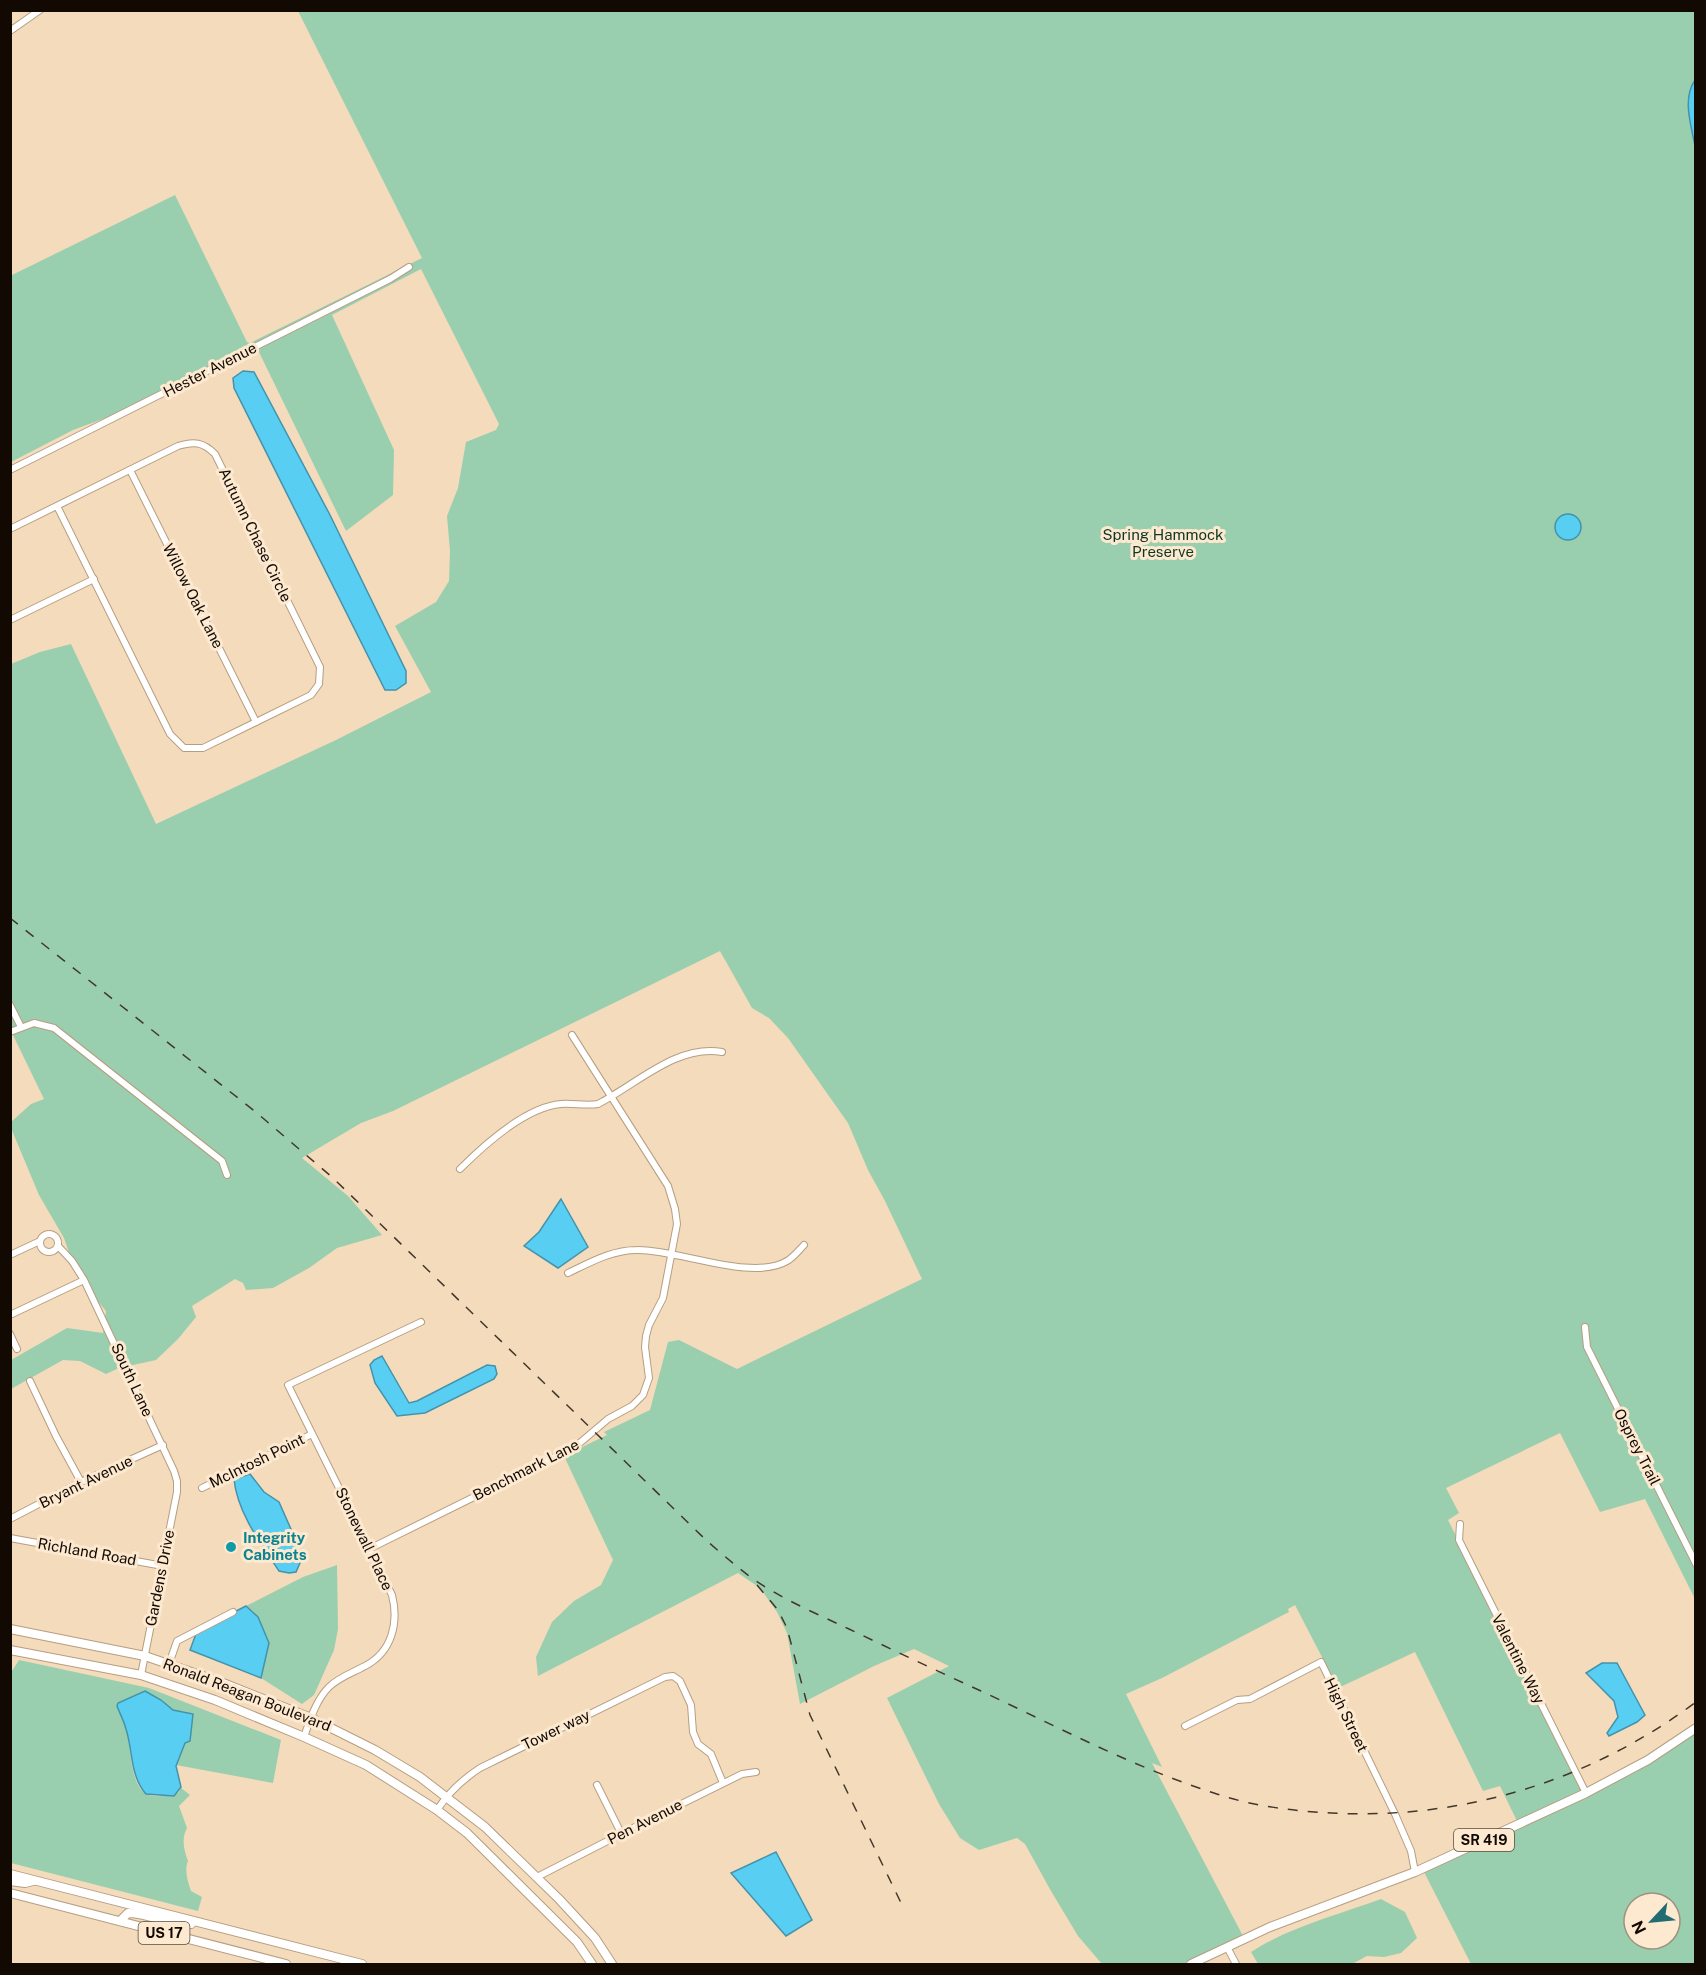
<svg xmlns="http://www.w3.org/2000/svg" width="1706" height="1975" font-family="'Public Sans',sans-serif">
<rect width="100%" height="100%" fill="#f3dbbc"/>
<g fill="#99cfae" fill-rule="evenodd">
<path d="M 298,11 L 1695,11 L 1695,1599 L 1645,1499 L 1600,1512 L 1560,1433 L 1446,1488 L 1459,1513 L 1448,1520 L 1584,1790 L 1517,1821 L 1500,1786 L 1483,1791 L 1415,1652 L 1338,1688 L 1295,1605 L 1288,1609 L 1289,1612 L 1162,1678 L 1126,1694 L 1162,1767 L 1152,1763 L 1243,1936 L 1183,1964 L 1102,1964 L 1078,1936 L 1051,1891 L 1025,1844 L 1017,1838 L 979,1850 L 960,1838 L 939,1804 L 887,1698 L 949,1666 L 914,1649 L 874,1666 L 800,1704 L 787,1633 L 777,1612 L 760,1588 L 738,1573 L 538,1676 L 536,1657 L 552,1622 L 574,1601 L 601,1585 L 613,1560 L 564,1456 L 607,1435 L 604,1432 L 650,1410 L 668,1342 L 679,1340 L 737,1369 L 922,1279 L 885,1201 L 868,1170 L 848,1123 L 788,1038 L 769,1018 L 752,1008 L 720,951 L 393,1111 L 361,1123 L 302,1158 L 348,1196 L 382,1235 L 337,1248 L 309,1268 L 273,1288 L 246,1290 L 243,1283 L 235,1279 L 192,1306 L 196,1317 L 178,1339 L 156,1360 L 119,1368 L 106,1374 L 80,1361 L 63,1360 L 11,1389 L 11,1360 L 67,1328 L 103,1333 L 106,1311 L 83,1284 L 75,1270 L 64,1238 L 39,1195 L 11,1128 L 11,1122 L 31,1104 L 44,1099 L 11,1031 L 11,664 L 40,652 L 71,644 L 156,824 L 336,740 L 431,692 L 395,626 L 436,602 L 449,581 L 450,551 L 447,516 L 458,488 L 466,442 L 496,430 L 499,424 L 421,269 L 332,315 L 394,450 L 393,495 L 346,531 L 258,350 L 135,407 L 73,430 L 11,462 L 10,276 L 175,195 L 247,342 L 250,343 L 422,258 Z"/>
<path d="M 337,1565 L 338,1629 L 334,1650 L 314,1695 L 302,1704 L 261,1678 C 265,1665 266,1626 257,1616 C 254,1612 249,1609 246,1606 L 303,1577 Z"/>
<path d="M 19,1660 L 149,1688 L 281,1740 L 273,1783 L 176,1765 L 185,1743 L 190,1740 L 186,1712 L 173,1710 L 161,1700 L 117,1706 C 120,1714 124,1721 126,1729 C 131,1745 130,1783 145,1793 C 154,1799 168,1795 178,1793 L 181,1788 L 190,1795 L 179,1806 L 187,1828 C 181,1839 184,1850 188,1861 C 184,1870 188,1882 191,1891 L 202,1897 L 198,1911 L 11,1863 L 10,1674 Z"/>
<path d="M 1695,1732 L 1695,1964 L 1471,1964 L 1424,1872 ZM 1634,1903 L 1670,1903 L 1670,1939 L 1634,1939 Z"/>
<path d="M 1381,1899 L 1405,1912 L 1417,1938 L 1401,1953 L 1384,1957 L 1367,1956 L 1352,1964 L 1258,1964 L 1251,1952 C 1287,1928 1340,1914 1381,1899 Z"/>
</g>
<g fill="#59cef3" stroke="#4493ab" stroke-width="1.5">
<path d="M 1695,80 L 1695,146 C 1691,124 1682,99 1695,80 Z"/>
<path d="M 243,371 L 254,372 L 330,515 L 406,671 L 406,683 L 396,690 L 385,690 L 234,388 L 233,378 Z"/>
<circle cx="1568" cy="527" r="13"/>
<path d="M 561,1199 L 588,1247 L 558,1268 L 524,1246 L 539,1232 Z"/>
<path d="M 382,1356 L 409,1403 L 417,1401 L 487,1365 L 495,1366 L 497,1374 L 494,1379 L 425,1413 L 397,1416 L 375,1383 L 370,1365 L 374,1360 Z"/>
<path d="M 250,1474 L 264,1492 L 279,1502 L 294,1536 L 300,1563 L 296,1572 L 289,1573 L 279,1571 C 261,1544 237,1512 234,1479 Z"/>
<path d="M 246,1606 L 258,1617 L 269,1643 L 261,1678 L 190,1650 L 197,1631 Z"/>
<path d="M 1602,1663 L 1617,1663 L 1645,1715 L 1637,1722 L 1609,1736 L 1607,1733 L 1618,1717 L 1614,1701 L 1586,1673 Z"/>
<path d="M 145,1691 L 161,1700 L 173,1710 L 193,1714 L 190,1741 L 185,1743 L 176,1766 L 181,1787 L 174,1796 L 146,1794 C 130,1776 133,1751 126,1729 C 124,1721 120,1714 117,1706 L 118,1703 Z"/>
<path d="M 776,1852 L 812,1920 L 786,1936 L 731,1873 Z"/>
</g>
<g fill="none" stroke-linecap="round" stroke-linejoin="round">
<defs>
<g id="minor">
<path d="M 10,31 L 40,10"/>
<path d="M 10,470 L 390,279 L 409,267"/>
<path d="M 130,470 L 256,722"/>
<path d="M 10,529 L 178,446 C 194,441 203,442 215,454 L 320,667 L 319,684 L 311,695 L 203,748 L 184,748 L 170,734 L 57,506"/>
<path d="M 10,620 L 94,579"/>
<path d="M 10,1005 L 21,1027"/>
<path d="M 10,1032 L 34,1023 L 54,1028 L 222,1161 L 227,1175"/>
<path d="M 460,1169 C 483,1146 526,1107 561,1104 C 573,1103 585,1106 598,1104 C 637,1084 677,1044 722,1052"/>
<circle cx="49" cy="1243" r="9"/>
<path d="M 58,1246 L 72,1261 L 84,1280 L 174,1471 L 177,1481 L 177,1492 L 141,1675"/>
<path d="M 10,1255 L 40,1241"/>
<path d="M 568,1273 C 591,1262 612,1250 637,1250 C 677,1249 752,1282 787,1261 C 794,1257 799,1250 804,1245"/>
<path d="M 10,1315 L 84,1280"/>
<path d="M 1585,1327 L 1587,1347 L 1696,1564"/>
<path d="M 10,1334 L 17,1349"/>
<path d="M 30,1381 L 56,1436 L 81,1482"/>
<path d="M 202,1488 L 312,1434"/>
<path d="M 10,1519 L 81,1482 L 163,1445"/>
<path d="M 1460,1524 L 1459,1540 L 1586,1793"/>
<path d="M 10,1538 L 163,1566"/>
<path d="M 369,1549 L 575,1447 L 608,1419 L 632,1406 L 643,1395 L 649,1378 L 645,1347 L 646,1336 L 649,1325 L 663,1298 L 677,1224 L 675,1209 L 668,1186 L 572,1035"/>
<path d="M 169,1664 L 177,1641 L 233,1612"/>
<path d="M 1185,1726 L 1237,1700 L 1250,1699 L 1321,1662 L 1395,1814 L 1411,1851 L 1415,1872"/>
<path d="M 304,1737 C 310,1720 316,1700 329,1687 C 339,1677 352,1673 365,1666 C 392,1652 399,1623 392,1595 L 288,1385 L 421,1322"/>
<path d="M 597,1785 L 621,1833"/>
<path d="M 437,1810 C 449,1792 463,1779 480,1768 L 665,1677 L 673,1676 L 680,1681 L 691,1705 L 693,1732 L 698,1744 L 711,1754 L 723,1783"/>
<path d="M 537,1877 L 625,1832 L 742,1774 L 756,1772"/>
<path d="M 1227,1947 L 1236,1964"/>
</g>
<g id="major">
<path d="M 10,1629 L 145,1656 L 223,1683 L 311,1718 L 375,1750 L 420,1777 L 485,1827 L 559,1899 L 595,1938 L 612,1964"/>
<path d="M 10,1650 L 141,1675 L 215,1700 L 304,1737 L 366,1765 L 437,1810 L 467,1833 L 577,1942 L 592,1964"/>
<path d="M 10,1874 L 362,1964"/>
<path d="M 10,1881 L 25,1883 L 33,1881"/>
<path d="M 10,1893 L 286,1964"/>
<path d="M 120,1921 L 128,1913 C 149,1913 169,1926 191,1924"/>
<path d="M 1191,1964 L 1270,1927 L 1415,1872 L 1586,1793 L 1648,1760 L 1696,1728"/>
</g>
</defs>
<use href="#minor" stroke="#b69e81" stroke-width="8"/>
<use href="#major" stroke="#b69e81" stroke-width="10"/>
<use href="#minor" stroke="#fff" stroke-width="6"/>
<use href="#major" stroke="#fff" stroke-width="8"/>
<g stroke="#42372a" stroke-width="1.5" stroke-dasharray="10 10" stroke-linecap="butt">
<path d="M 10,918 L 257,1113 L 333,1178 L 707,1541 C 722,1554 737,1567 753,1579 C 782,1599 817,1614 849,1629 C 893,1650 937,1671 981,1691 C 1058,1727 1133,1767 1214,1793 C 1251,1806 1292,1811 1331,1813 C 1463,1820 1590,1781 1696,1702"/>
<path d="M 757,1585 L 778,1610 L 787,1628 L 810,1715 L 904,1909"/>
</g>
</g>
<circle fill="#0f9aa8" stroke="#fde9d0" stroke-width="2" cx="231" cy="1547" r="6"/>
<g text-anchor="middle" stroke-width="6" stroke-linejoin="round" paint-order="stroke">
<g fill="#fde9d0" stroke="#584d40" stroke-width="1.5">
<rect x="1454" y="1829" width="60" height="22" rx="4.5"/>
<rect x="138.5" y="1922" width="51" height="22" rx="4.5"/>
</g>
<g font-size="14" font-weight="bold" fill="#120a02">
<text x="1484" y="1845">SR 419</text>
<text x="164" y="1938">US 17</text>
</g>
<g font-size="15" fill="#120a02" stroke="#fde9d0">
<text transform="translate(210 370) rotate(-27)" y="5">Hester Avenue</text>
<text transform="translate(255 535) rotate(64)" y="5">Autumn Chase Circle</text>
<text transform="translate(193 596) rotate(63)" y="5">Willow Oak Lane</text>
<text transform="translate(132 1380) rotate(65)" y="5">South Lane</text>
<text transform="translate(1637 1447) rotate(63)" y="5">Osprey Trail</text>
<text transform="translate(257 1461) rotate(-26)" y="5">McIntosh Point</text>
<text transform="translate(526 1470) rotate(-27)" y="5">Benchmark Lane</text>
<text transform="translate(86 1482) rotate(-26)" y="5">Bryant Avenue</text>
<text transform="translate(364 1539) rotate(64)" y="5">Stonewall Place</text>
<text transform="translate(87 1552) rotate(10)" y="5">Richland Road</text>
<text transform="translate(160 1578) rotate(-79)" y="5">Gardens Drive</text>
<text transform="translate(1518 1659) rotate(63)" y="5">Valentine Way</text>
<text transform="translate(247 1695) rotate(21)" y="5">Ronald Reagan Boulevard</text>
<text transform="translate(1346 1715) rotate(64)" y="5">High Street</text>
<text transform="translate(556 1730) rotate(-26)" y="5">Tower way</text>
<text transform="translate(645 1822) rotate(-27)" y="5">Pen Avenue</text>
</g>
<g font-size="15" fill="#0e3622" stroke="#fde9d0">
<text x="1163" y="540">Spring Hammock<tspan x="1163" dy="17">Preserve</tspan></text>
</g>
<g font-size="15" font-weight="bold" fill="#0d838f" stroke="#fde9d0" text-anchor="start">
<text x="243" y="1543">Integrity<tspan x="243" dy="17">Cabinets</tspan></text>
</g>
</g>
<rect width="1706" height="1975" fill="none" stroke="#120a02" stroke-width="24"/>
<g transform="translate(1652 1921) rotate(244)"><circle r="28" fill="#fde9d0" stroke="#9f907e" stroke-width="1.5"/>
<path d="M0-4.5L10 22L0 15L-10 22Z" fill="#206c70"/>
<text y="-9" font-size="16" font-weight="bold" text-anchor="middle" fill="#120a02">N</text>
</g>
</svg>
